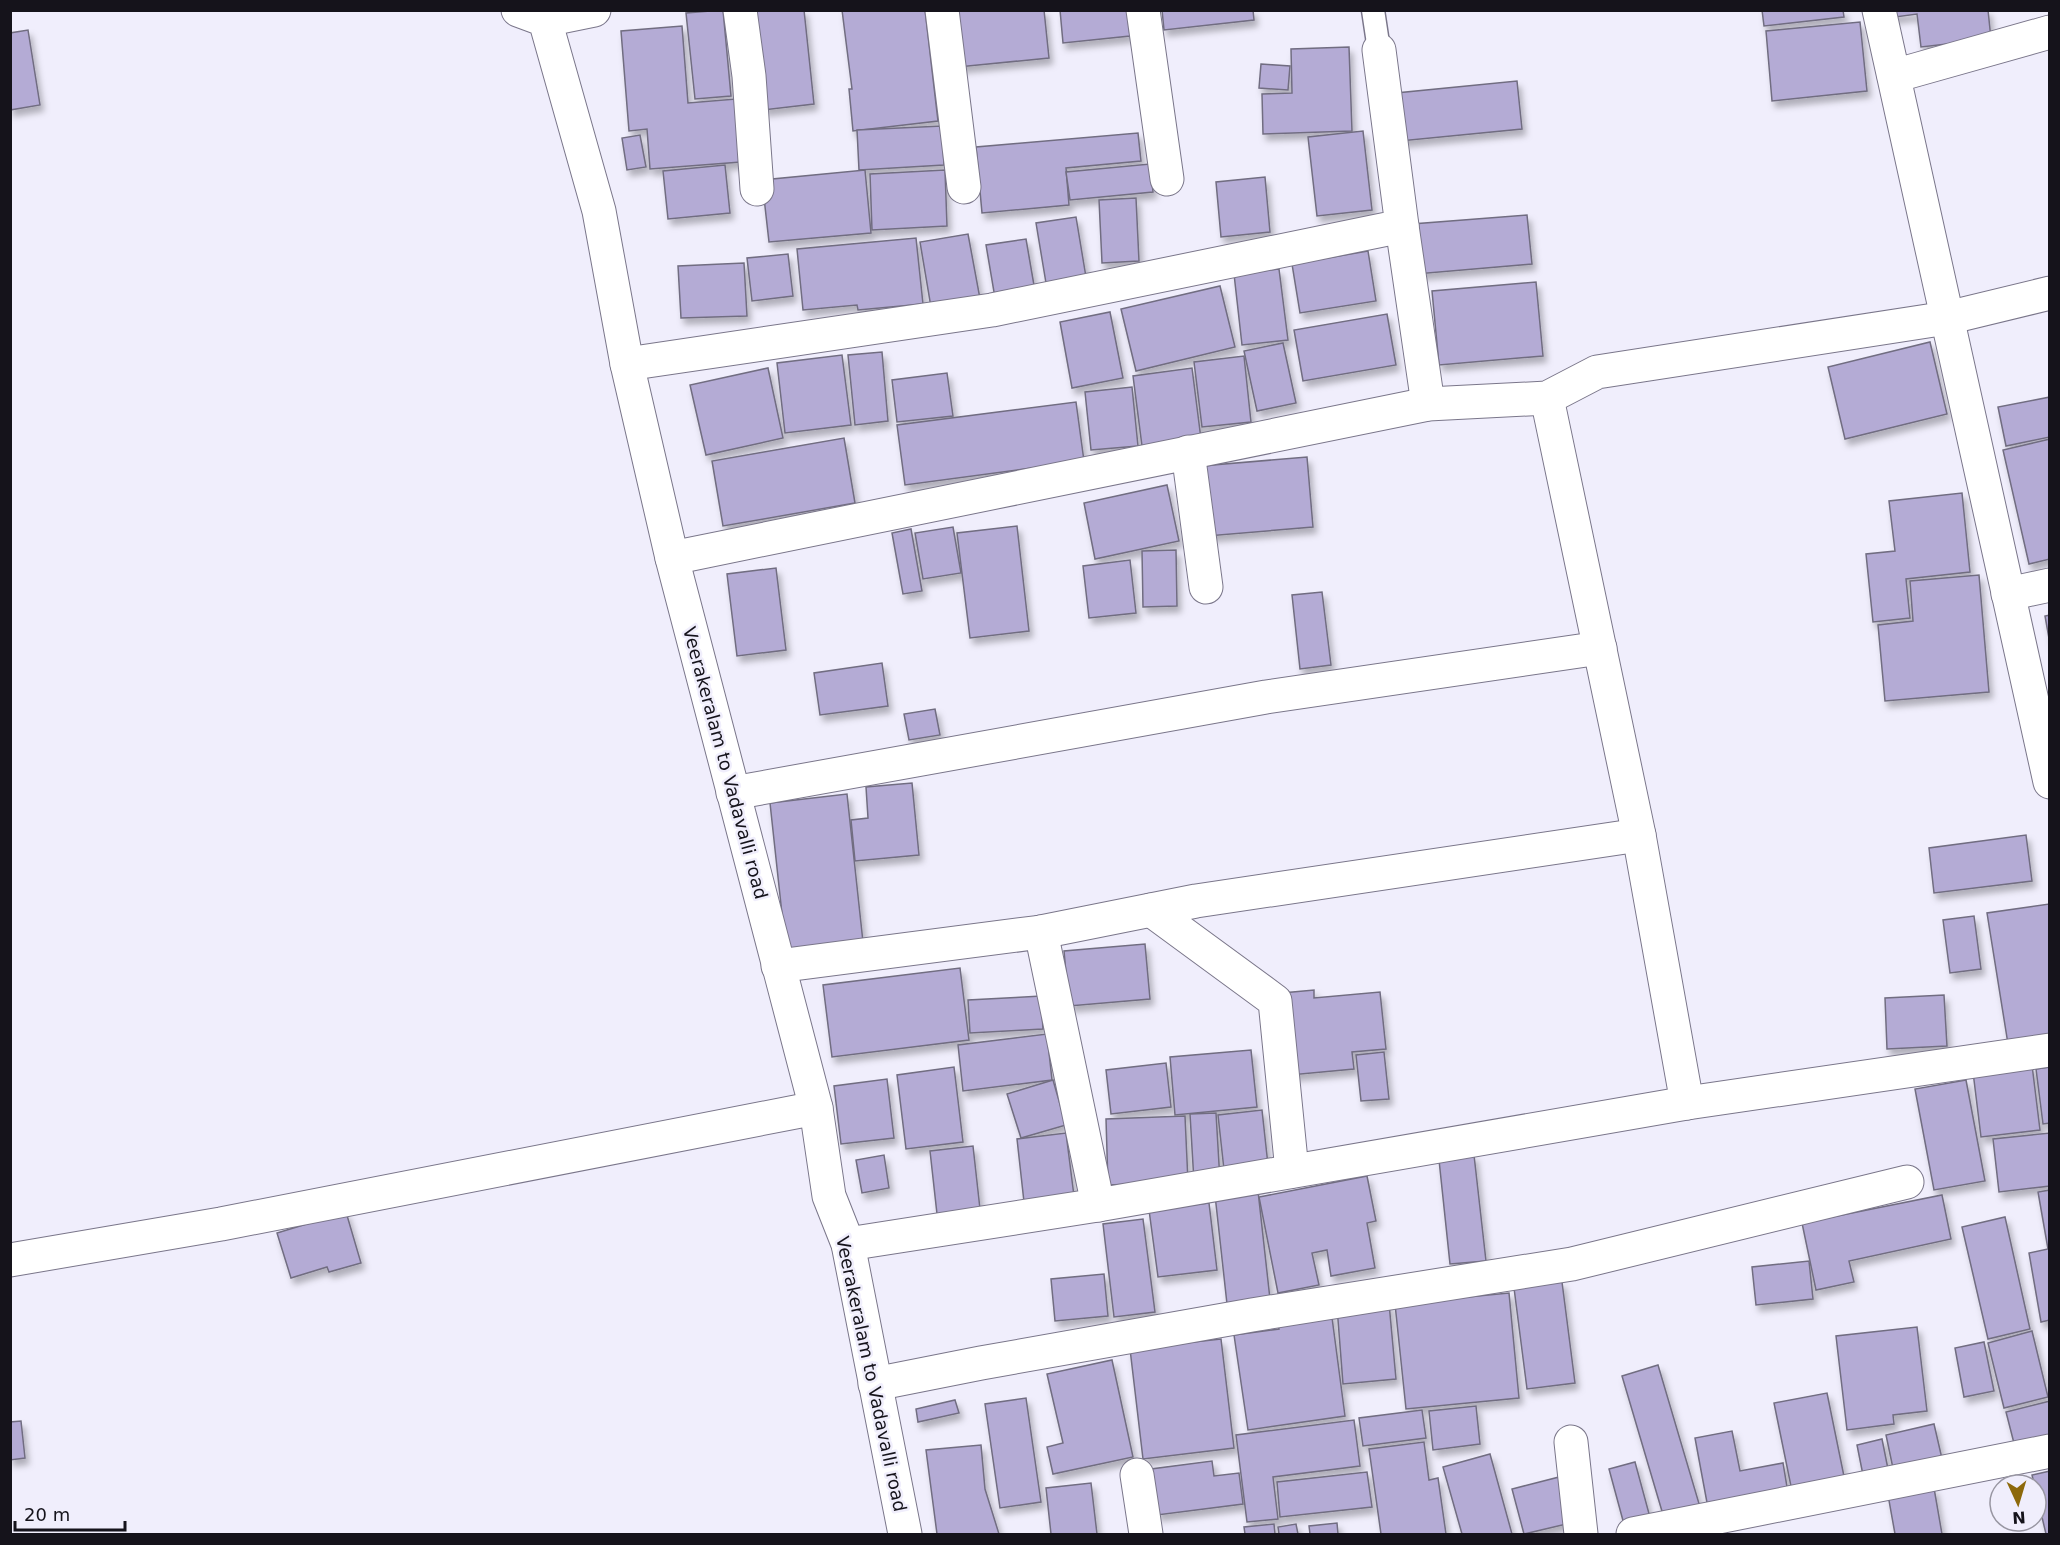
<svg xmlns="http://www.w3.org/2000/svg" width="2060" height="1545" font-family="'DejaVu Sans',sans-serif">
<defs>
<filter id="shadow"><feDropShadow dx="3.5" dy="6" stdDeviation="3" flood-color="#0004"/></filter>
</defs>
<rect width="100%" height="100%" fill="#f0eefc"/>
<g fill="#b4abd5" stroke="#716d81" stroke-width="1.5" filter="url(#shadow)">
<path d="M 723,10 L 731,96 L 695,99 L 686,13 Z"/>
<path d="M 753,10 L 804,10 L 814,104 L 763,110 Z"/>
<path d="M 842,10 L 925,10 L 938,121 L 853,131 L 849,89 L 852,89 Z"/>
<path d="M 952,10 L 1044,10 L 1049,58 L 958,67 Z"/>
<path d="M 1060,10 L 1127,10 L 1130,36 L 1063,43 Z"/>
<path d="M 1162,10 L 1253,10 L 1254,20 L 1164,30 Z"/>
<path d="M 1762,10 L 1843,10 L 1844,17 L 1764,26 Z"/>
<path d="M 1887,10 L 1988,10 L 1991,39 L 1921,47 L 1917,14 L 1888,18 Z"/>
<path d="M 1860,22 L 1867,91 L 1772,101 L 1766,31 Z"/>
<path d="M 682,26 L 688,103 L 736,99 L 741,162 L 650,169 L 647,129 L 629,131 L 621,31 Z"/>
<path d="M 28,30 L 40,105 L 10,110 L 10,33 Z"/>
<path d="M 1349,47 L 1352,131 L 1263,134 L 1262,94 L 1292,93 L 1291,49 Z"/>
<path d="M 1261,64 L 1290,66 L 1288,90 L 1259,88 Z"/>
<path d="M 1517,81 L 1522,129 L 1400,141 L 1396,93 Z"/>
<path d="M 942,126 L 944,165 L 859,170 L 857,130 Z"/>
<path d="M 1363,131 L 1372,210 L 1317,216 L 1308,137 Z"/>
<path d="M 1138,133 L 1141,161 L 1066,168 L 1069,205 L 982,213 L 976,147 Z"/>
<path d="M 640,135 L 646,167 L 627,170 L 622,138 Z"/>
<path d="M 1150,164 L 1153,192 L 1070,200 L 1066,172 Z"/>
<path d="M 725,165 L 730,213 L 668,219 L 663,171 Z"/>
<path d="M 865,170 L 871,233 L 769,242 L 762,180 Z"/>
<path d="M 945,170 L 947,226 L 872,230 L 870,174 Z"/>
<path d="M 1265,177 L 1270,232 L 1221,237 L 1216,182 Z"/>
<path d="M 1136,198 L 1139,261 L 1102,263 L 1099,200 Z"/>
<path d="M 1527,215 L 1532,264 L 1416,274 L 1412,224 Z"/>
<path d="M 1076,217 L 1086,277 L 1046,283 L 1036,223 Z"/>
<path d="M 968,234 L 981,304 L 932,313 L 920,242 Z"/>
<path d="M 916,238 L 923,304 L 858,310 L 857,305 L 803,310 L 797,249 Z"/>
<path d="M 1026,239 L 1035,291 L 995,298 L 986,245 Z"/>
<path d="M 1368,251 L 1376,301 L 1300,313 L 1292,264 Z"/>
<path d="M 788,254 L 793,296 L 752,301 L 747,258 Z"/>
<path d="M 744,263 L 747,316 L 681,318 L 678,266 Z"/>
<path d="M 1279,269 L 1288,340 L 1242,345 L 1234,274 Z"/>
<path d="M 1536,282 L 1543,356 L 1439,365 L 1432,291 Z"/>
<path d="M 1220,286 L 1235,347 L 1136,371 L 1121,309 Z"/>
<path d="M 1110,312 L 1123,378 L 1072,388 L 1060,322 Z"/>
<path d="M 1387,314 L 1396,365 L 1303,381 L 1294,330 Z"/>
<path d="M 1930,342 L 1947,414 L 1845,439 L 1828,367 Z"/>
<path d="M 1283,343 L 1296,403 L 1257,411 L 1244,351 Z"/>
<path d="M 882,352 L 888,421 L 855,425 L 848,355 Z"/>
<path d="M 842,355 L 851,425 L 785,433 L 777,363 Z"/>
<path d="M 1244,356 L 1251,422 L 1202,427 L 1194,362 Z"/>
<path d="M 768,368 L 783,438 L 706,455 L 690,385 Z"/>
<path d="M 1192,368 L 1201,439 L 1142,446 L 1133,376 Z"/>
<path d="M 947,373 L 953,416 L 897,422 L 892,380 Z"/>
<path d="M 1132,387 L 1138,446 L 1091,450 L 1085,392 Z"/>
<path d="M 2050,397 L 2050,437 L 2006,446 L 1998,407 Z"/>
<path d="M 1076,402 L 1084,461 L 905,485 L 897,425 Z"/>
<path d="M 844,438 L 855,503 L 723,526 L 712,461 Z"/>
<path d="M 2050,439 L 2050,559 L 2029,564 L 2003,450 Z"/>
<path d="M 1307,457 L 1313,527 L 1207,536 L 1201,466 Z"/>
<path d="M 1167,485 L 1179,541 L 1095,559 L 1084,503 Z"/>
<path d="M 1962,493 L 1970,572 L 1906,579 L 1910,618 L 1873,622 L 1866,554 L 1895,551 L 1889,501 Z"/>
<path d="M 1017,526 L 1029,631 L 970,638 L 957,533 Z"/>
<path d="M 953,527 L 961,573 L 923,579 L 915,533 Z"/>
<path d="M 911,529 L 922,591 L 903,594 L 892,533 Z"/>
<path d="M 1176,550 L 1177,606 L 1143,607 L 1142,551 Z"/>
<path d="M 1130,560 L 1136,613 L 1089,618 L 1083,566 Z"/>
<path d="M 776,568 L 786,650 L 737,656 L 727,574 Z"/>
<path d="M 1979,575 L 1989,692 L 1885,701 L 1878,625 L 1913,621 L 1910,581 Z"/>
<path d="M 1322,592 L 1331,665 L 1300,669 L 1292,595 Z"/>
<path d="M 2050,615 L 2050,644 L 2045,616 Z"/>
<path d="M 882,663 L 888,706 L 820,715 L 814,673 Z"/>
<path d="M 935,709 L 940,735 L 909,740 L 904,714 Z"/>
<path d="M 912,783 L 919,855 L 855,861 L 851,820 L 868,818 L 866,787 Z"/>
<path d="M 847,794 L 863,942 L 786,951 L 770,803 Z"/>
<path d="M 2026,835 L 2032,881 L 1934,893 L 1929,848 Z"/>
<path d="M 2049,904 L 2050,1038 L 2008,1044 L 1987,913 Z"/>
<path d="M 1974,916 L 1981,969 L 1950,973 L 1943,920 Z"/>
<path d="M 1145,944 L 1150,999 L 1069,1006 L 1064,951 Z"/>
<path d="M 960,968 L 969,1040 L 832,1057 L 823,985 Z"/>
<path d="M 1314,990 L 1314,998 L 1380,992 L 1386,1049 L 1352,1052 L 1354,1069 L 1290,1075 L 1282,993 Z"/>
<path d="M 1944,995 L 1947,1046 L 1887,1049 L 1885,998 Z"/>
<path d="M 1041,996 L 1043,1029 L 970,1033 L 968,1000 Z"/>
<path d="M 1047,1034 L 1052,1080 L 963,1091 L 958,1045 Z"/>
<path d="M 1251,1050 L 1257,1107 L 1175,1115 L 1170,1057 Z"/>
<path d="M 1384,1052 L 1389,1099 L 1361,1101 L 1356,1055 Z"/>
<path d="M 1166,1063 L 1171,1107 L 1111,1114 L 1106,1070 Z"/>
<path d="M 2032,1065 L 2040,1130 L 1981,1137 L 1973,1072 Z"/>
<path d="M 954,1067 L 963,1142 L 906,1149 L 897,1075 Z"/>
<path d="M 2050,1067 L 2050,1123 L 2043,1124 L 2036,1069 Z"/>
<path d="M 887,1079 L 894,1138 L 841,1144 L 834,1086 Z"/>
<path d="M 1053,1080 L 1066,1125 L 1021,1138 L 1007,1094 Z"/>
<path d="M 1966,1080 L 1985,1181 L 1934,1190 L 1915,1089 Z"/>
<path d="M 1262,1110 L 1269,1174 L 1225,1179 L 1218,1115 Z"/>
<path d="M 1216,1113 L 1220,1181 L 1194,1182 L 1190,1114 Z"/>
<path d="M 1185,1116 L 1188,1182 L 1108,1185 L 1106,1119 Z"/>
<path d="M 1066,1133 L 1074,1196 L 1024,1202 L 1017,1139 Z"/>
<path d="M 2050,1133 L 2050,1186 L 1999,1192 L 1993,1139 Z"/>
<path d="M 973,1146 L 980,1209 L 937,1214 L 930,1151 Z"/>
<path d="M 884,1155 L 889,1188 L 862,1193 L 856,1160 Z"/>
<path d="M 1474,1155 L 1486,1261 L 1450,1264 L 1439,1160 Z"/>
<path d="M 1367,1176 L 1376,1221 L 1367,1223 L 1375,1268 L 1331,1276 L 1327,1250 L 1312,1253 L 1319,1285 L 1278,1293 L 1259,1197 Z"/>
<path d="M 2050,1190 L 2050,1320 L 2041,1322 L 2029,1253 L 2048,1249 L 2038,1192 Z"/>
<path d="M 1258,1191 L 1270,1299 L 1227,1304 L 1215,1195 Z"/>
<path d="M 1942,1195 L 1951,1239 L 1849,1261 L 1854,1282 L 1816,1290 L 1802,1223 Z"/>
<path d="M 1209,1203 L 1217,1270 L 1158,1277 L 1149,1210 Z"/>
<path d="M 346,1212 L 361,1263 L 329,1272 L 327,1267 L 291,1278 L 277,1233 Z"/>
<path d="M 2005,1217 L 2030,1329 L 1988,1339 L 1962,1227 Z"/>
<path d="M 1143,1219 L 1155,1312 L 1114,1317 L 1103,1224 Z"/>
<path d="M 1809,1261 L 1813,1299 L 1756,1305 L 1752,1267 Z"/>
<path d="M 1104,1274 L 1108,1316 L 1055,1321 L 1051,1279 Z"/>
<path d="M 1562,1282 L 1575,1383 L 1527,1389 L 1514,1288 Z"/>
<path d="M 1509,1293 L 1519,1398 L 1406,1409 L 1395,1304 Z"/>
<path d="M 1389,1303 L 1396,1379 L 1343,1384 L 1337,1307 Z"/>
<path d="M 1331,1310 L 1345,1416 L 1248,1430 L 1234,1335 L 1279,1329 L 1277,1318 Z"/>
<path d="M 1917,1327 L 1927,1411 L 1893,1415 L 1894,1424 L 1847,1430 L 1836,1336 Z"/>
<path d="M 2032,1331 L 2048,1397 L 2004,1408 L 1988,1343 Z"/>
<path d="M 1221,1339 L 1234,1448 L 1143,1459 L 1130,1349 Z"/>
<path d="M 1984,1342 L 1994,1391 L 1964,1397 L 1955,1348 Z"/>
<path d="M 1112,1360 L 1133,1457 L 1053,1474 L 1047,1447 L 1063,1443 L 1047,1374 Z"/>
<path d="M 1658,1365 L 1700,1507 L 1664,1518 L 1622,1376 Z"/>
<path d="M 1827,1393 L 1847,1491 L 1794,1501 L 1774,1403 Z"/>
<path d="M 1026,1398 L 1041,1502 L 1000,1508 L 985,1404 Z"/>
<path d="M 955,1400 L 959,1413 L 918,1422 L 916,1409 Z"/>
<path d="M 2050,1401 L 2050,1443 L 2016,1451 L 2006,1412 Z"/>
<path d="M 1476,1406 L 1480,1444 L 1433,1450 L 1429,1411 Z"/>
<path d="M 1422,1410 L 1426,1438 L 1363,1446 L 1359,1418 Z"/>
<path d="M 1354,1420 L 1360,1466 L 1273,1477 L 1278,1519 L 1247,1522 L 1236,1435 Z"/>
<path d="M 21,1421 L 25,1458 L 10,1460 L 10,1422 Z"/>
<path d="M 1934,1424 L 1943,1463 L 1894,1473 L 1886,1435 Z"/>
<path d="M 1732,1431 L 1740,1471 L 1783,1463 L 1788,1493 L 1708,1508 L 1695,1438 Z"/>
<path d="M 1882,1439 L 1890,1479 L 1865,1485 L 1857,1445 Z"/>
<path d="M 1424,1442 L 1429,1480 L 1438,1478 L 1446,1534 L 1381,1534 L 1369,1449 Z"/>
<path d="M 981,1445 L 985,1489 L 999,1534 L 937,1534 L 926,1450 Z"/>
<path d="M 1490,1454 L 1512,1534 L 1462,1534 L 1443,1467 Z"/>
<path d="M 1212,1461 L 1214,1476 L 1239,1473 L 1243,1504 L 1157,1515 L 1151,1469 Z"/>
<path d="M 1635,1462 L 1651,1521 L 1625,1528 L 1609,1469 Z"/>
<path d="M 2050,1471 L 2050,1534 L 2046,1534 L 2032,1475 Z"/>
<path d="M 1367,1472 L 1372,1507 L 1280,1517 L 1277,1482 Z"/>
<path d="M 1563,1476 L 1575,1522 L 1524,1534 L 1512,1489 Z"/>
<path d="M 1091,1483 L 1097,1534 L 1051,1534 L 1046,1488 Z"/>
<path d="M 1934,1488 L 1942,1534 L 1895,1534 L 1888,1495 Z"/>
<path d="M 1337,1523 L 1338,1534 L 1310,1534 L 1309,1526 Z"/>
<path d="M 1274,1524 L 1275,1534 L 1245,1534 L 1244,1527 Z"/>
<path d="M 1296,1524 L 1298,1534 L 1279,1534 L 1278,1527 Z"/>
</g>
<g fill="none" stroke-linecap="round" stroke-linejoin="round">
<defs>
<path id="service" d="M 1373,10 L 1379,50"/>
<g id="minor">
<path d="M 740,10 L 749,76 L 757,189"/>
<path d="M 942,10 L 964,187"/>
<path d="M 1143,10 L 1167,179"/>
<path d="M 1879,10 L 2050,782"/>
<path d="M 545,20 L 594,10"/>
<path d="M 1894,76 L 2050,32"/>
<path d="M 1402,226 L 1428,404"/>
<path d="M 627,364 L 992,310 L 1402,226 L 1379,50"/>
<path d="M 1547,398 L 1639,835 L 1687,1103"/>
<path d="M 1188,452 L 1206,587"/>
<path d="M 672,558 L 1428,404 L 1547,398 L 1597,372 L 1947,318 L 2050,293"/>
<path d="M 2008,594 L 2050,585"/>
<path d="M 733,793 L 1266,697 L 1600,648"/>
<path d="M 1151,910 L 1275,1001 L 1292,1171"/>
<path d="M 1041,932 L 1098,1205"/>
<path d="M 778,966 L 1041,932 L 1196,901 L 1639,835"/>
<path d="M 848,1244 L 1098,1205 L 1687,1103 L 2050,1050"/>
<path d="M 10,1260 L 221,1224 L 816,1108"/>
<path d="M 875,1384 L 981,1363 L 1252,1315 L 1572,1264 L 1907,1182"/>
<path d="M 1571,1442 L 1581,1534"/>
<path d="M 1137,1475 L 1146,1534"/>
<path d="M 1633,1534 L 2050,1451"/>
</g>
<path id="tertiary" d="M 518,10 L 545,20 L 599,211 L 627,364 L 672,558 L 816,1108 L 829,1196 L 848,1244 L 905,1534"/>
</defs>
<use href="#service" stroke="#7a768a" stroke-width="25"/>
<use href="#minor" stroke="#7a768a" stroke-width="35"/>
<use href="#tertiary" stroke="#7a768a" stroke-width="35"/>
<use href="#service" stroke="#fff" stroke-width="22"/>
<use href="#minor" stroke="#fff" stroke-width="33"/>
<use href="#tertiary" stroke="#fff" stroke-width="33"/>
</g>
<g text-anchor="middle" stroke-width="5" stroke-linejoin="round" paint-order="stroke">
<g font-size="18" fill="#15131b" stroke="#f0eefc">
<text transform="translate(725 763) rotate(75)" y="6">Veerakeralam to Vadavalli road</text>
<text transform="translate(871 1374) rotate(78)" y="6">Veerakeralam to Vadavalli road</text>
</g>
</g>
<rect width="2060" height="1545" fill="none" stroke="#15131b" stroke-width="24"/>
<g transform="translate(2018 1503) rotate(176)"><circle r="28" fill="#f0eefc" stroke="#9896a2" stroke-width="1.5"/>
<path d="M0-4.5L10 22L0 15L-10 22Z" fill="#8d690b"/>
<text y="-9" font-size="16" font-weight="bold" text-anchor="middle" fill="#15131b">N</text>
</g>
<path d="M15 1521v9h110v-9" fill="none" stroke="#15131b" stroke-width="3"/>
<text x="24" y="1521" font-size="18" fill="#15131b" stroke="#f0eefc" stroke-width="4.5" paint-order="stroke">20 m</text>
</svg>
